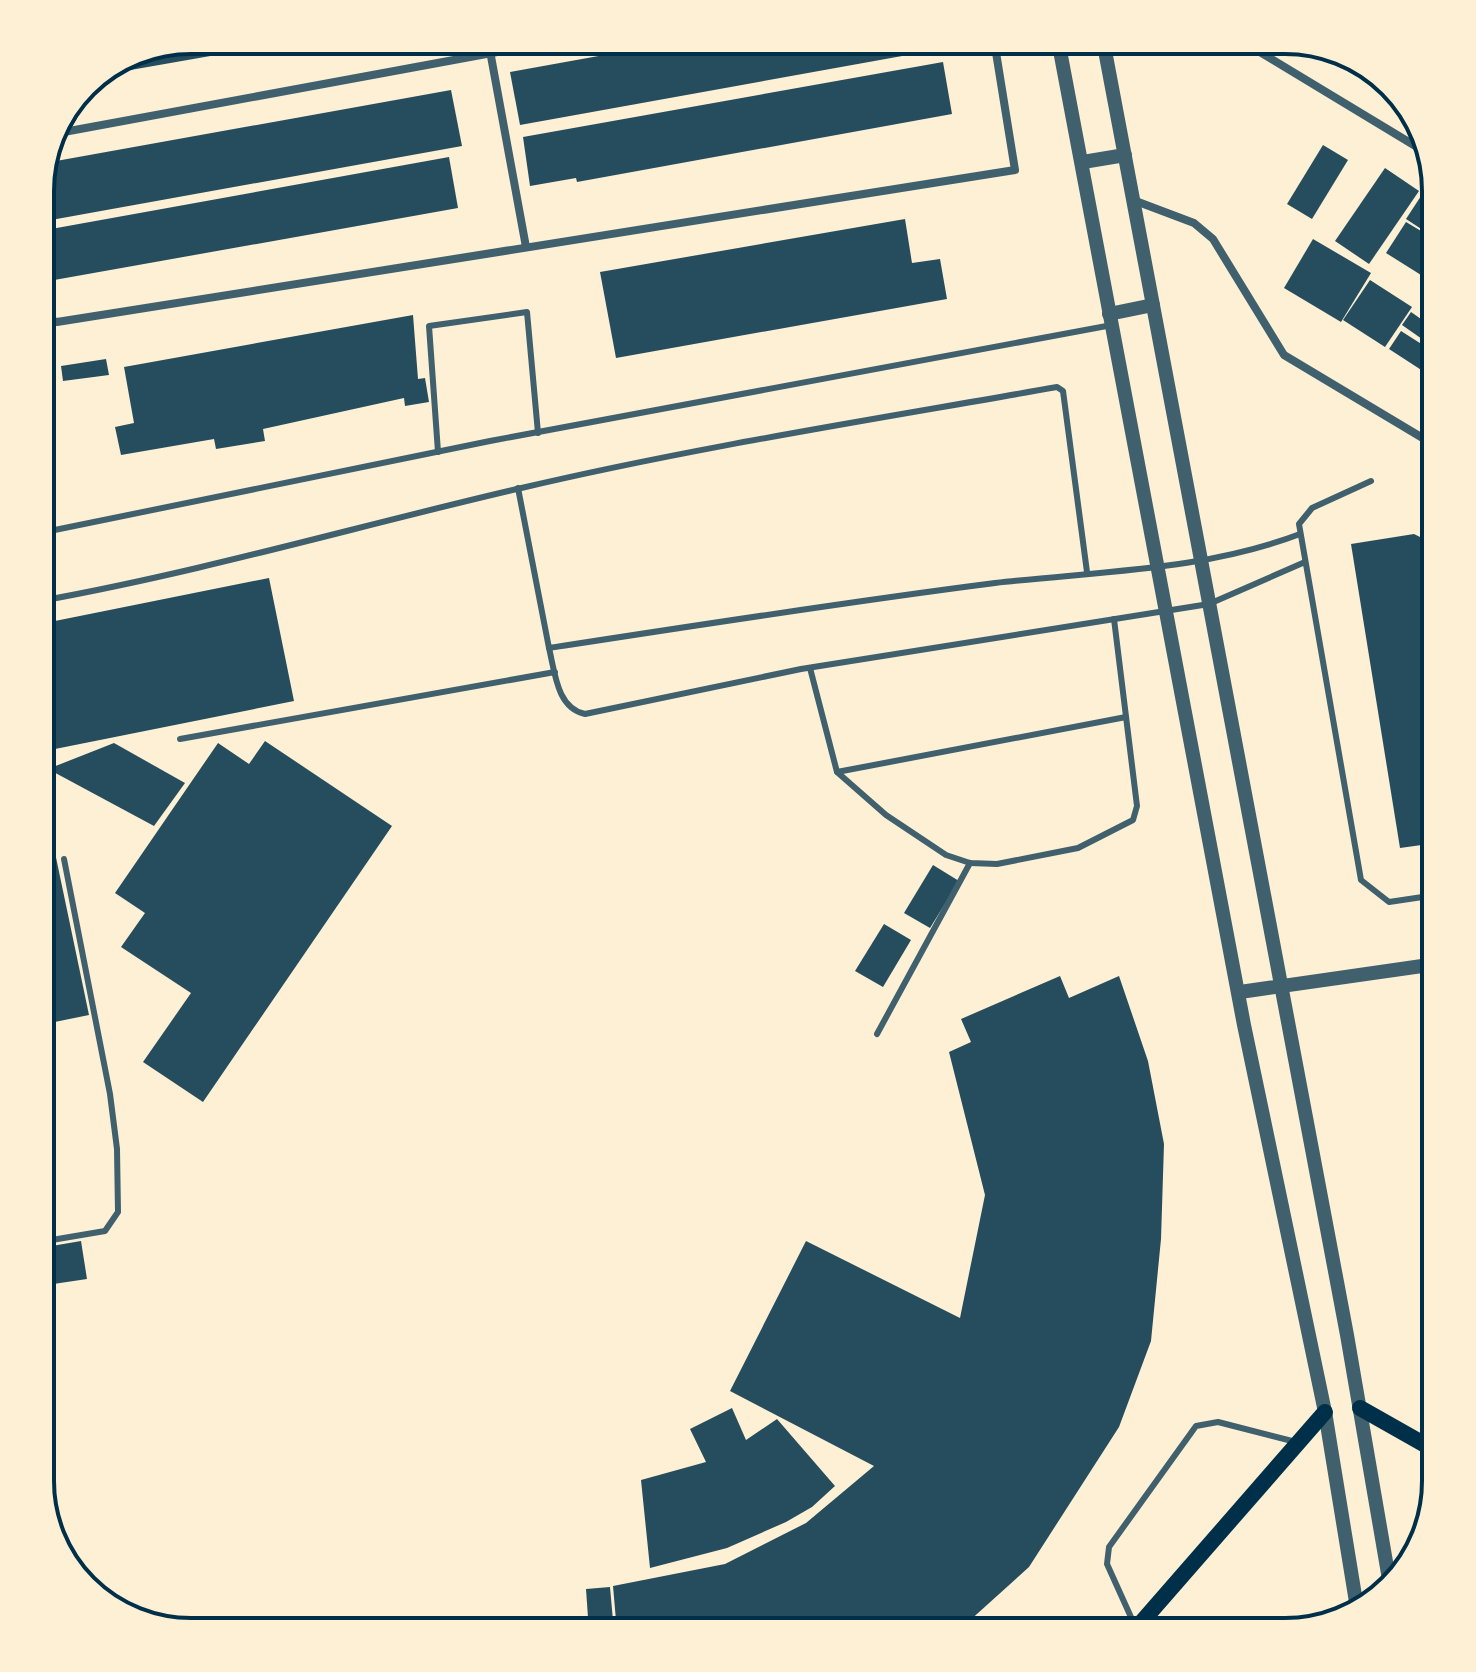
<svg xmlns="http://www.w3.org/2000/svg" width="1476" height="1672" font-family="Rubik,sans-serif">
<rect width="100%" height="100%" fill="#fdf0d5"/>
<g fill="#264d5e">
<path d="M 191,40 L 289,40 L 290,42 L 102,75 Z"/>
<path d="M 687,40 L 939,40 L 941,49 L 520,125 L 510,72 Z"/>
<path d="M 943,62 L 952,114 L 577,182 L 576,178 L 530,186 L 523,137 Z"/>
<path d="M 451,90 L 462,146 L 40,222 L 40,180 L 45,163 Z"/>
<path d="M 1323,145 L 1348,160 L 1312,219 L 1287,204 Z"/>
<path d="M 449,157 L 458,208 L 43,282 L 40,231 Z"/>
<path d="M 1385,168 L 1419,191 L 1369,264 L 1335,241 Z"/>
<path d="M 1421,196 L 1436,206 L 1436,230 L 1432,236 L 1406,219 Z"/>
<path d="M 905,219 L 912,263 L 940,259 L 947,299 L 616,358 L 600,272 Z"/>
<path d="M 1406,222 L 1436,240 L 1436,251 L 1421,275 L 1386,253 Z"/>
<path d="M 1313,239 L 1371,273 L 1341,322 L 1284,288 Z"/>
<path d="M 1370,280 L 1412,307 L 1385,347 L 1343,320 Z"/>
<path d="M 1411,312 L 1431,326 L 1422,339 L 1402,325 Z"/>
<path d="M 413,315 L 418,379 L 425,378 L 429,402 L 405,406 L 404,398 L 263,429 L 265,441 L 216,449 L 214,439 L 121,455 L 115,427 L 134,423 L 124,367 Z"/>
<path d="M 1401,331 L 1423,345 L 1429,337 L 1436,341 L 1436,365 L 1429,375 L 1389,349 Z"/>
<path d="M 106,359 L 109,375 L 63,381 L 61,366 Z"/>
<path d="M 1414,534 L 1436,545 L 1436,843 L 1400,848 L 1351,544 Z"/>
<path d="M 269,578 L 294,701 L 40,752 L 40,624 Z"/>
<path d="M 265,741 L 392,826 L 203,1102 L 143,1062 L 191,993 L 121,947 L 145,913 L 115,893 L 218,743 L 249,764 Z"/>
<path d="M 114,743 L 185,783 L 154,826 L 48,769 Z"/>
<path d="M 40,781 L 89,1015 L 40,1025 Z"/>
<path d="M 933,865 L 959,881 L 930,928 L 904,913 Z"/>
<path d="M 884,924 L 911,940 L 883,987 L 855,971 Z"/>
<path d="M 1060,976 L 1069,998 L 1119,976 L 1148,1061 L 1164,1144 L 1161,1239 L 1151,1341 L 1119,1427 L 1029,1567 L 957,1632 L 617,1632 L 613,1586 L 725,1564 L 806,1523 L 874,1466 L 730,1391 L 806,1241 L 960,1318 L 985,1195 L 949,1052 L 971,1042 L 961,1019 Z"/>
<path d="M 1436,1089 L 1436,1124 L 1424,1125 L 1422,1090 Z"/>
<path d="M 81,1241 L 87,1279 L 40,1286 L 40,1248 Z"/>
<path d="M 732,1408 L 746,1440 L 777,1419 L 835,1486 L 812,1507 L 786,1522 L 727,1548 L 650,1568 L 641,1480 L 706,1462 L 690,1429 Z"/>
<path d="M 610,1587 L 614,1632 L 589,1632 L 586,1589 Z"/>
</g>
<g fill="none" stroke-linecap="round" stroke-linejoin="round">
<g stroke="#3f606c" stroke-width="6">
<path d="M 438,452 L 429,326 L 527,312 L 538,433"/>
<path d="M 1371,481 L 1312,508 L 1299,524 L 1361,880 L 1389,902 L 1436,895"/>
<path d="M 518,488 L 549,648 C 698,625 846,602 995,583 C 1098,571 1203,571 1300,534"/>
<path d="M 40,533 L 490,441 L 1112,325"/>
<path d="M 40,601 C 201,572 358,526 517,489 C 695,447 877,419 1057,387 L 1063,391 L 1087,572"/>
<path d="M 549,648 C 555,673 557,708 585,714 L 801,669 L 1209,604 L 1305,562"/>
<path d="M 810,668 L 837,772 L 886,815 L 946,855 L 970,863 L 997,864 L 1078,848 L 1133,820 L 1137,806 L 1114,619"/>
<path d="M 180,739 L 555,672"/>
<path d="M 837,772 L 1126,717"/>
<path d="M 877,1034 L 970,863"/>
<path d="M 40,1242 L 105,1231 L 118,1212 L 117,1149 L 110,1094 L 64,859"/>
<path d="M 1135,1626 L 1107,1564 L 1109,1547 L 1196,1426 L 1218,1422 L 1296,1442"/>
</g>
<g stroke="#3f606c" stroke-width="8">
<path d="M 488,40 L 526,247"/>
<path d="M 1240,40 L 1422,150"/>
<path d="M 53,134 L 562,40"/>
<path d="M 1133,200 L 1194,223 L 1213,239 L 1284,355 L 1436,446"/>
<path d="M 40,318 L 57,322 L 1015,170 L 994,40"/>
</g>
<g stroke="#3f606c" stroke-width="14">
<path d="M 1058,40 L 1244,1025 L 1325,1412 L 1357,1608"/>
<path d="M 1103,40 L 1347,1335 L 1390,1585"/>
<path d="M 1083,162 L 1125,155"/>
<path d="M 1109,314 L 1153,305"/>
<path d="M 1240,992 L 1436,964"/>
</g>
<g stroke="#003049" stroke-width="16">
<path d="M 1360,1408 L 1436,1451"/>
<path d="M 1133,1632 L 1325,1412"/>
</g>
</g>
<path d="M0 0H1476V1672H0ZM191 54H1285A137 137 0 0 1 1422 191V1481A137 137 0 0 1 1285 1618H191A137 137 0 0 1 54 1481V191A137 137 0 0 1 191 54Z" fill="#fdf0d5" fill-rule="evenodd"/>
<path fill="none" stroke="#003049" stroke-width="4" d="M191 54H1285A137 137 0 0 1 1422 191V1481A137 137 0 0 1 1285 1618H191A137 137 0 0 1 54 1481V191A137 137 0 0 1 191 54Z"/>
</svg>
